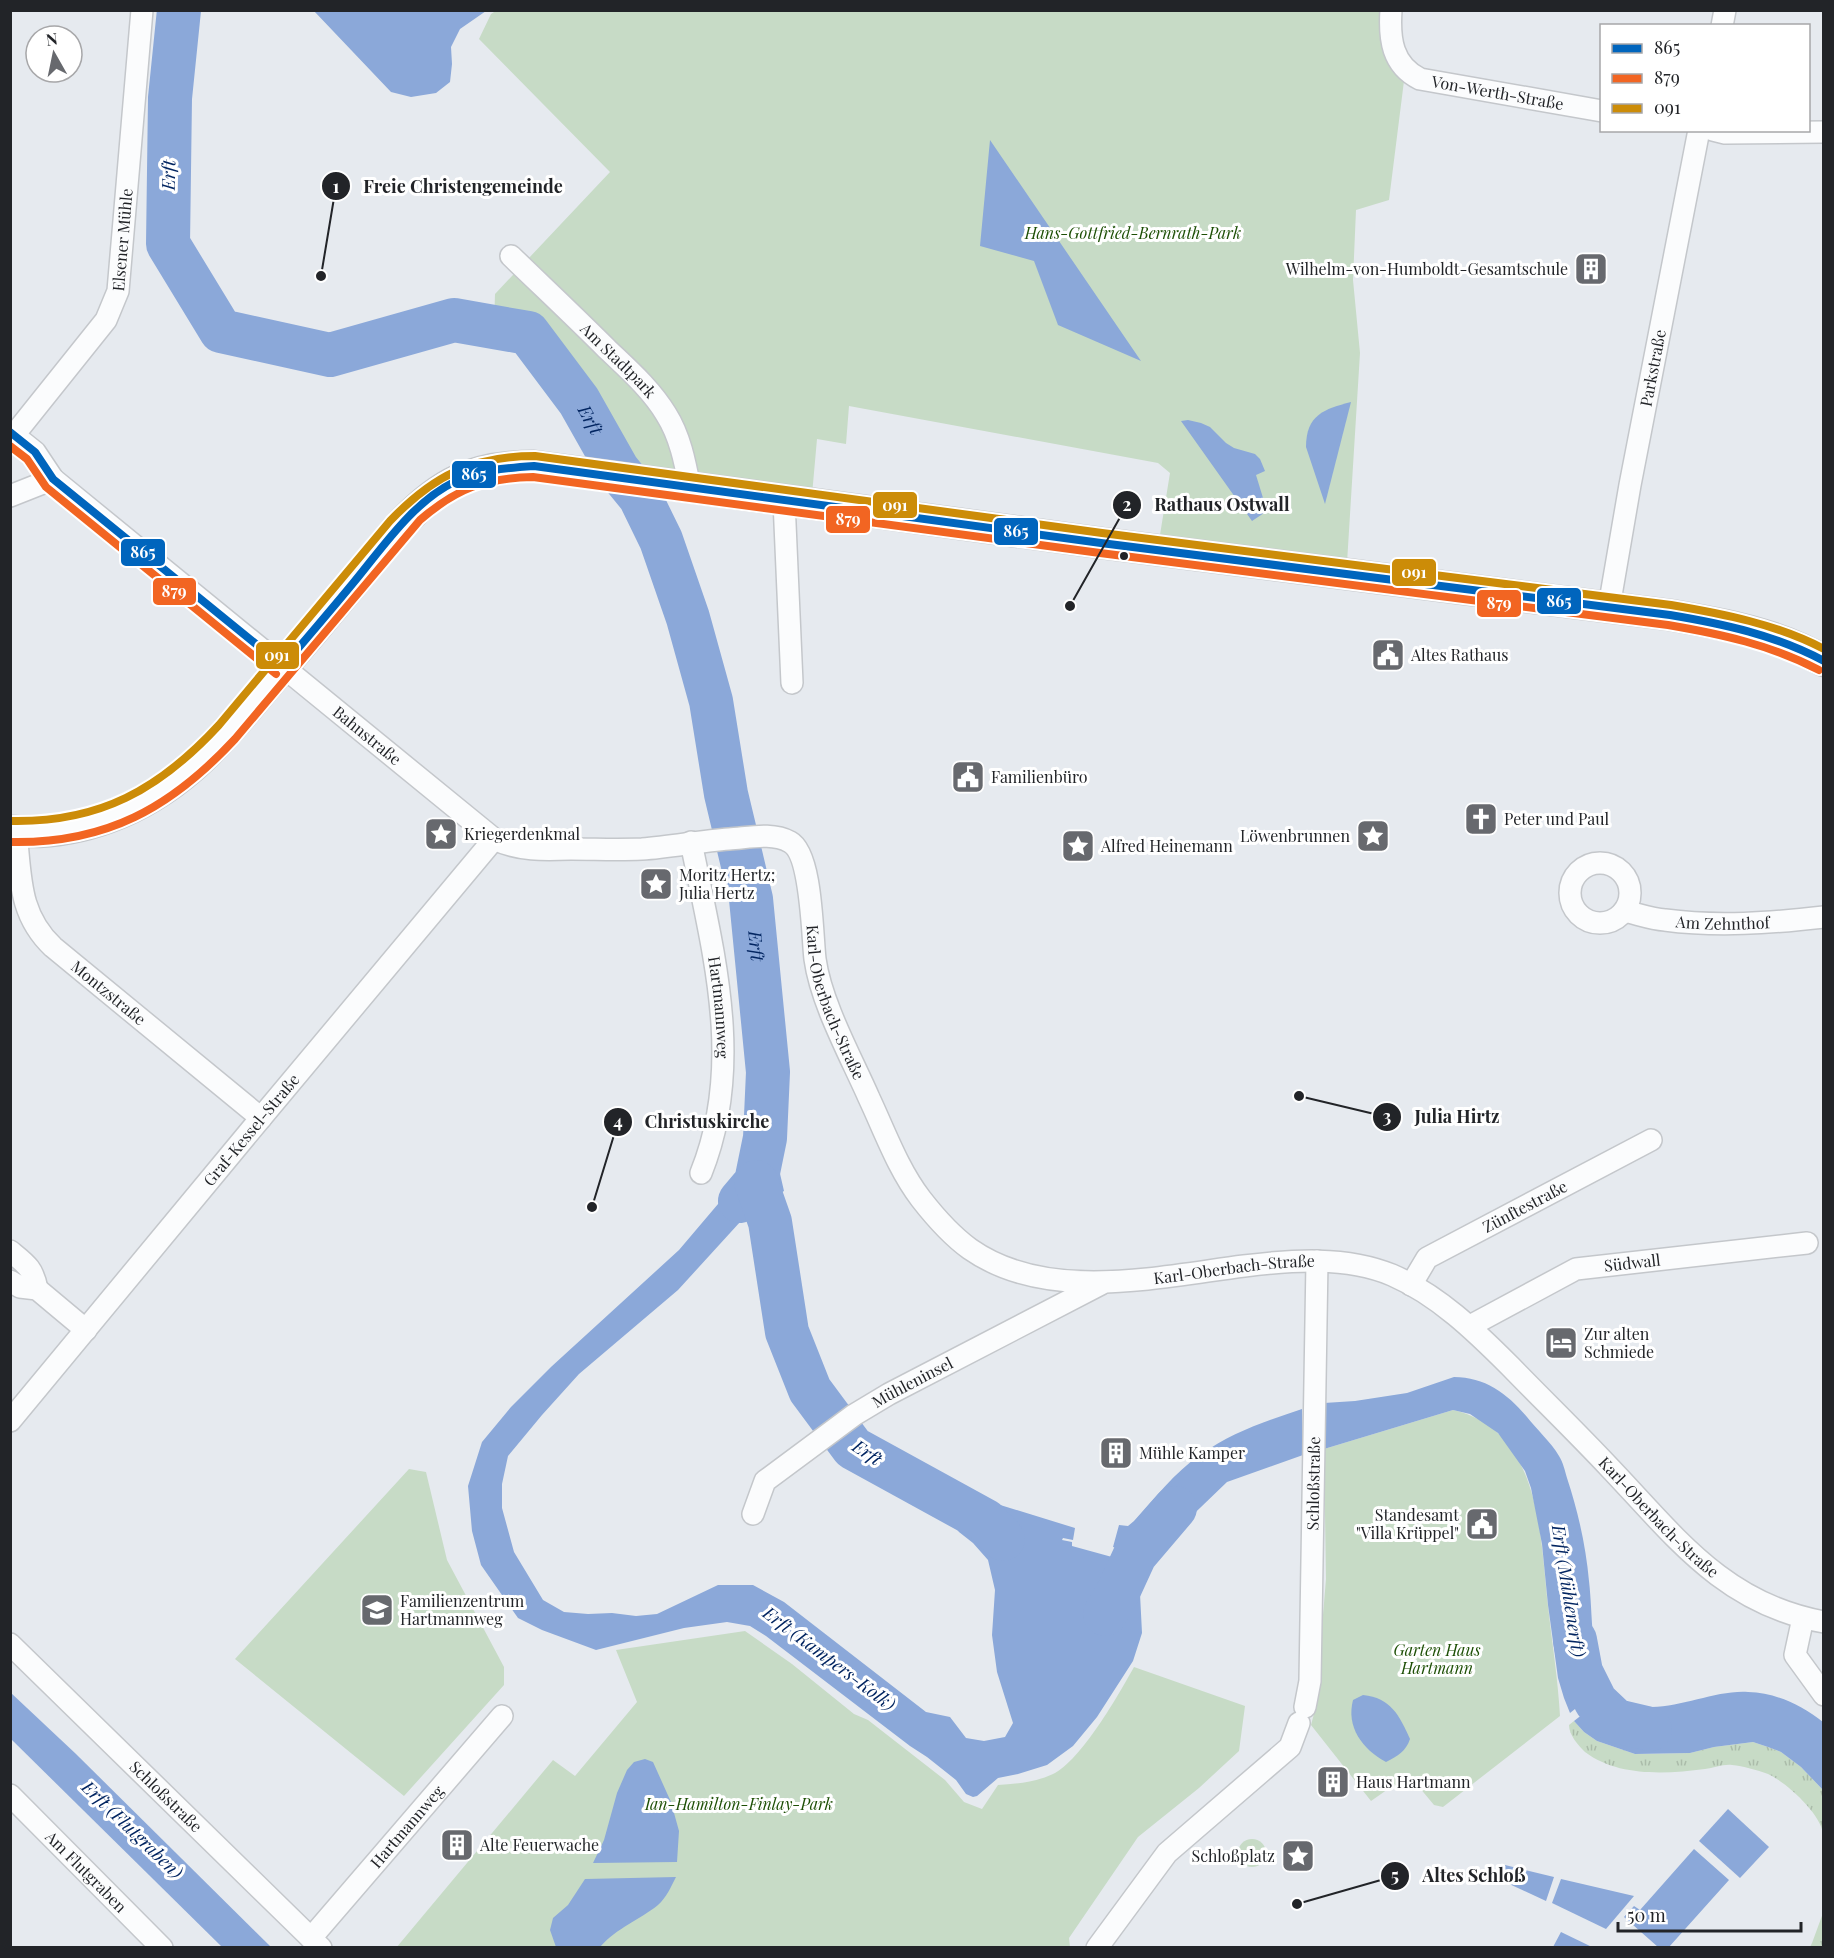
<svg xmlns="http://www.w3.org/2000/svg" width="1834" height="1958" font-family="'Playfair Display',serif">
<defs>
<pattern id="grass-tufts" width="24" height="20" patternUnits="userSpaceOnUse" patternTransform="scale(1.5)"><rect width="24" height="20" fill="#c7dbc6"/><path d="M3 7l-1-3M5 7V3M7 7l1-3M15 17l-1-3M17 17v-4M19 17l1-3" fill="none" stroke="#abbcaa"/></pattern>
</defs>
<rect width="100%" height="100%" fill="#e6eaef"/>
<g fill="url(#grass-tufts)">
<path d="M 1574,1721 L 1584,1732 L 1597,1741 L 1635,1754 L 1690,1753 L 1714,1747 L 1753,1742 L 1768,1747 L 1781,1752 L 1801,1767 L 1823,1790 L 1823,1833 C 1820,1813 1786,1782 1768,1774 C 1757,1770 1743,1766 1732,1765 C 1723,1764 1714,1768 1705,1769 C 1666,1774 1618,1777 1585,1752 C 1578,1745 1569,1735 1569,1725 Z"/>
<circle cx="1252" cy="1853" r="14"/>
<path d="M 1823,1913 L 1823,1947 L 1810,1947 L 1812,1943 Z"/>
</g>
<g fill="#c7dbc6">
<path d="M 497,10 L 1395,11 L 1406,65 L 1389,200 L 1356,210 L 1353,280 L 1360,353 L 1347,563 L 1159,541 L 1170,473 L 1158,463 L 849,406 L 846,444 L 817,439 L 812,495 L 621,471 L 531,333 L 494,327 L 495,294 L 610,172 L 479,39 L 491,14 Z"/>
<path d="M 1453,1410 C 1541,1430 1540,1535 1548,1606 C 1552,1643 1558,1679 1560,1716 L 1443,1807 L 1434,1805 L 1419,1787 L 1391,1787 L 1371,1801 L 1311,1725 L 1315,1710 L 1326,1579 L 1324,1449 Z"/>
<path d="M 409,1469 L 426,1472 L 447,1560 L 504,1667 L 504,1685 L 404,1796 L 235,1659 Z"/>
<path d="M 745,1631 L 792,1664 L 854,1714 L 868,1720 L 945,1780 L 964,1802 L 982,1809 L 998,1785 C 1016,1784 1036,1782 1053,1774 C 1081,1761 1119,1694 1134,1667 L 1245,1706 L 1239,1751 L 1199,1788 L 1138,1837 L 1069,1938 L 1070,1947 L 396,1948 L 553,1760 L 575,1776 L 637,1702 L 616,1650 Z"/>
</g>
<g fill="#8ba8d9">
<path d="M 314,11 L 486,11 L 460,29 L 451,47 L 452,64 L 450,82 L 436,93 L 411,97 L 391,92 Z"/>
<path d="M 990,140 L 1141,361 L 1058,325 L 1034,261 L 980,246 Z"/>
<path d="M 1351,402 L 1325,504 L 1306,447 C 1306,415 1324,409 1351,402 Z"/>
<path d="M 1188,420 L 1201,423 L 1210,427 L 1226,443 L 1234,448 L 1255,454 L 1260,459 L 1265,471 L 1256,475 L 1267,511 L 1252,521 L 1181,421 Z"/>
<path d="M 771,1146 L 778,1165 L 784,1191 L 751,1210 L 678,1290 L 579,1374 L 542,1415 L 508,1456 L 502,1484 L 502,1508 L 514,1552 L 543,1600 L 564,1612 L 588,1614 L 612,1613 L 636,1616 L 657,1614 L 718,1585 L 753,1585 L 784,1602 L 926,1712 L 950,1717 L 966,1738 L 984,1741 L 1005,1737 L 1013,1723 L 997,1672 L 992,1635 L 995,1590 L 988,1560 L 973,1543 L 959,1532 L 949,1519 L 952,1506 L 968,1495 L 1075,1528 L 1073,1540 L 1063,1538 L 1062,1540 L 1072,1542 L 1072,1546 L 1152,1568 L 1140,1594 L 1142,1633 L 1133,1661 L 1097,1717 L 1073,1746 L 1047,1765 L 1018,1774 L 998,1778 L 977,1796 L 973,1797 L 966,1794 L 956,1780 L 927,1757 L 910,1746 L 766,1636 L 750,1626 L 727,1622 L 684,1628 L 596,1650 L 542,1630 L 518,1618 L 481,1565 L 472,1531 L 468,1486 L 482,1442 L 511,1407 L 551,1367 L 679,1250 L 735,1184 L 746,1147 Z"/>
<path d="M 1454,1377 C 1485,1377 1508,1394 1527,1417 C 1537,1430 1551,1442 1559,1456 C 1563,1462 1565,1471 1567,1478 C 1578,1511 1586,1547 1589,1581 C 1593,1616 1590,1653 1605,1685 L 1570,1713 L 1564,1698 L 1558,1678 L 1548,1605 L 1542,1544 L 1531,1488 L 1525,1471 L 1498,1433 L 1470,1414 L 1453,1410 L 1324,1449 L 1324,1403 L 1355,1401 L 1407,1393 Z"/>
<path d="M 1302,1409 L 1303,1455 L 1227,1482 L 1174,1533 L 1154,1558 L 1122,1547 L 1120,1549 L 1113,1547 L 1119,1525 L 1128,1526 L 1134,1521 C 1154,1499 1175,1472 1200,1455 C 1232,1432 1266,1421 1302,1409 Z"/>
<path d="M 10,1692 L 76,1754 L 271,1947 L 222,1947 L 11,1739 Z"/>
<path d="M 1611,1692 C 1650,1727 1703,1689 1748,1692 C 1777,1693 1801,1705 1823,1722 L 1823,1790 L 1801,1767 L 1781,1752 L 1768,1747 L 1753,1742 L 1714,1747 L 1690,1753 L 1635,1754 L 1597,1741 L 1584,1732 L 1574,1721 Z"/>
<path d="M 1363,1695 C 1391,1698 1399,1715 1410,1739 C 1406,1751 1398,1756 1386,1762 C 1362,1749 1346,1727 1353,1700 Z"/>
<path d="M 645,1759 L 653,1762 L 671,1802 L 679,1831 L 677,1862 L 593,1863 L 604,1840 L 617,1793 L 627,1770 L 634,1762 Z"/>
<path d="M 1728,1809 L 1769,1847 L 1740,1878 L 1699,1841 Z"/>
<path d="M 1694,1849 L 1729,1880 L 1669,1947 L 1658,1947 L 1624,1917 L 1634,1906 L 1640,1910 Z"/>
<path d="M 1505,1865 L 1554,1877 L 1546,1901 L 1492,1876 Z"/>
<path d="M 676,1877 C 671,1887 666,1898 658,1905 C 638,1921 618,1927 600,1947 L 556,1947 L 550,1930 L 553,1918 L 568,1905 L 585,1879 Z"/>
<path d="M 1561,1879 L 1634,1896 L 1606,1929 L 1552,1903 Z"/>
<path d="M 1561,1932 L 1592,1947 L 1553,1947 Z"/>
</g>
<g fill="none" stroke-linecap="round" stroke-linejoin="round">
<g stroke="#8ba8d9" stroke-width="44">
<path id="s1" d="M 179,10 L 170,98 L 168,244 L 221,331 L 330,355 L 454,320 L 528,333 L 579,401 L 618,470 L 640,497 L 661,540 L 688,618 L 711,701 L 726,794 L 751,899 L 768,1072 L 765,1138 L 756,1182 L 740,1201"/>
<path d="M 756,1182 L 770,1222 L 787,1332 L 810,1390 L 853,1448 L 986,1521 L 1003,1539"/>
<path d="M 1105,1614 L 1118,1592 L 1135,1555 L 1175,1508"/>
<path d="M 1575,1640 L 1581,1672 L 1596,1702 L 1616,1721 L 1650,1729"/>
</g>
<defs>
<g id="street">
<path id="s2" d="M 1391,10 C 1389,39 1392,65 1420,79 L 1602,111"/>
<path d="M 1722,26 L 1725,10"/>
<path d="M 1713,130 L 1725,133 L 1824,132"/>
<path id="s3" d="M 511,256 C 543,287 575,317 607,349 C 628,369 651,389 666,414 C 680,436 685,462 690,488"/>
<path id="s4" d="M 10,432 L 35,452 L 53,479 L 494,839 C 519,851 544,850 571,849 C 595,849 618,850 642,849 C 671,847 700,841 729,839 C 748,838 772,832 790,842 C 812,854 812,934 815,959 C 821,1003 851,1057 869,1098 C 885,1132 898,1169 921,1199 C 935,1217 952,1236 970,1249 C 1047,1303 1158,1277 1244,1266 C 1292,1260 1346,1256 1392,1275 C 1438,1295 1475,1331 1510,1366 C 1542,1399 1576,1432 1608,1466 C 1674,1535 1723,1604 1824,1622"/>
<path id="s5" d="M 14,435 L 106,320 L 118,291 L 142,10"/>
<path d="M 10,496 L 53,479"/>
<path d="M 784,501 L 792,683"/>
<path id="s6" d="M 1609,607 L 1630,485 L 1699,130"/>
<path id="s7" d="M 16,832 C 21,876 18,914 53,947 L 261,1118"/>
<path id="s8" d="M 691,842 C 713,952 745,1064 701,1173"/>
<circle cx="1600" cy="893" r="30"/>
<path id="s9" d="M 1624,911 C 1638,914 1651,919 1665,920 C 1717,927 1771,923 1824,917"/>
<path d="M 10,1251 C 26,1264 33,1268 37,1289"/>
<path d="M 10,1281 L 20,1287 L 37,1289 L 86,1330"/>
<path id="s10" d="M 1411,1285 L 1427,1258 L 1651,1140"/>
<path id="s11" d="M 1470,1326 L 1576,1269 L 1807,1243"/>
<path id="s12" d="M 10,1421 L 265,1113 L 494,839"/>
<path id="s13" d="M 753,1514 L 765,1481 L 854,1415 L 889,1394 L 1101,1284"/>
<path d="M 1803,1618 L 1795,1655 L 1824,1695"/>
<path id="s14" d="M 10,1644 L 321,1948"/>
<path id="s15" d="M 1305,1707 L 1310,1681 L 1317,1261"/>
<path id="s16" d="M 10,1795 L 162,1948"/>
<path id="s17" d="M 311,1938 L 502,1716"/>
<path d="M 1097,1948 L 1167,1853 L 1290,1747 L 1299,1723"/>
</g>
<path id="secondary" d="M 10,831 C 79,837 143,810 193,766 C 225,738 251,703 279,671 C 319,624 359,576 398,528 C 439,483 472,466 534,466 L 1101,543 L 1670,615 C 1723,624 1776,633 1824,661"/>
</defs>
<use href="#street" stroke="#c4c7cb" stroke-width="24"/>
<use href="#secondary" stroke="#c4c7cb" stroke-width="33"/>
<use href="#street" stroke="#fbfcfd" stroke-width="21"/>
<use href="#secondary" stroke="#fbfcfd" stroke-width="30"/>
<defs>
<g id="bus-1">
<path d="M 10,432 L 35,452 L 53,479 L 283,666"/>
<path d="M 283,666 C 307,638 331,610 354,582 C 383,547 412,503 454,482 C 479,470 506,468 534,466 L 1101,543 L 1670,615 C 1724,624 1775,635 1824,661"/>
</g>
<g id="bus-2">
<path d="M 10,446 L 27,459 L 46,487 L 276,674"/>
<path d="M 10,842 C 106,844 171,808 235,739 L 420,520 C 457,488 485,478 533,477 L 1100,553 L 1668,625 C 1721,634 1771,645 1819,670"/>
</g>
<path id="bus-3" d="M 10,821 C 100,823 160,789 219,725 L 390,521 C 433,476 472,456 535,456 L 1102,533 L 1671,605 C 1724,614 1776,624 1824,649"/>
</defs>
<use href="#bus-1" stroke="#fff" stroke-width="12"/>
<use href="#bus-2" stroke="#fff" stroke-width="12"/>
<use href="#bus-3" stroke="#fff" stroke-width="12"/>
<use href="#bus-1" stroke="#0065bd" stroke-width="8"/>
<use href="#bus-2" stroke="#f26522" stroke-width="8"/>
<use href="#bus-3" stroke="#cc8c08" stroke-width="8"/>
</g>
<defs>
<symbol id="building-square" viewBox="-11 -11 22 22"><rect x="-9" y="-9" width="18" height="18" rx="4" fill="#67696e" stroke="#fff"/><path d="M-4-6H4V6H1V3H-1V6H-4ZM-2.5-4.3h1.7v1.8h-1.7ZM.8-4.3h1.7v1.8H.8ZM-2.5-1h1.7V.8h-1.7ZM.8-1h1.7V.8H.8Z" fill="#fff"/></symbol>
<symbol id="civic-square" viewBox="-11 -11 22 22"><rect x="-9" y="-9" width="18" height="18" rx="4" fill="#67696e" stroke="#fff"/><path d="M-.6-6.5H3V-4.5H.6V-3L4-1V1h2V6H-6V1h2V-1L-.6-3ZM-1.2 2.5V6h2.4V2.5Z" fill="#fff"/></symbol>
<symbol id="church-square" viewBox="-11 -11 22 22"><rect x="-9" y="-9" width="18" height="18" rx="4" fill="#67696e" stroke="#fff"/><path d="M-1.2-6h2.4v3.5h3.3v2.4h-3.3V6h-2.4V-.1h-3.3v-2.4h3.3Z" fill="#fff"/></symbol>
<symbol id="sight-square" viewBox="-11 -11 22 22"><rect x="-9" y="-9" width="18" height="18" rx="4" fill="#67696e" stroke="#fff"/><path d="M0-6L1.8-2.2L6-1.7L2.9 1.2L3.7 5.4L0 3.3L-3.7 5.4L-2.9 1.2L-6-1.7L-1.8-2.2Z" fill="#fff"/></symbol>
<symbol id="hotel-square" viewBox="-11 -11 22 22"><rect x="-9" y="-9" width="18" height="18" rx="4" fill="#67696e" stroke="#fff"/><path d="M-6-4.5h1.5V1H6V5H4.5V3h-9V5H-6ZM-4 0a1.8 1.8 0 1 1 3.6 0ZM.5 0V-2.5h3Q6-2.5 6 0Z" fill="#fff"/></symbol>
<symbol id="school-square" viewBox="-11 -11 22 22"><rect x="-9" y="-9" width="18" height="18" rx="4" fill="#67696e" stroke="#fff"/><path d="M0-5L7-2L0 1L-7-2ZM-4 1L0 2.5L4 1V4Q0 6-4 4Z" fill="#fff"/></symbol>
</defs>
<g fill-rule="evenodd">
<use href="#building-square" x="1572" y="250" width="38" height="38"/>
<use href="#civic-square" x="1369" y="636" width="38" height="38"/>
<use href="#civic-square" x="949" y="758" width="38" height="38"/>
<use href="#church-square" x="1462" y="800" width="38" height="38"/>
<use href="#sight-square" x="422" y="815" width="38" height="38"/>
<use href="#sight-square" x="1354" y="817" width="38" height="38"/>
<use href="#sight-square" x="1059" y="827" width="38" height="38"/>
<use href="#sight-square" x="637" y="865" width="38" height="38"/>
<use href="#hotel-square" x="1542" y="1324" width="38" height="38"/>
<use href="#building-square" x="1097" y="1434" width="38" height="38"/>
<use href="#civic-square" x="1463" y="1505" width="38" height="38"/>
<use href="#school-square" x="358" y="1591" width="38" height="38"/>
<use href="#building-square" x="1314" y="1763" width="38" height="38"/>
<use href="#building-square" x="438" y="1826" width="38" height="38"/>
<use href="#sight-square" x="1279" y="1837" width="38" height="38"/>
</g>
<circle fill="#222428" stroke="#fff" stroke-width="2" cx="1124" cy="556" r="5"/>
<g text-anchor="middle" stroke-width="6" stroke-linejoin="round" paint-order="stroke">
<g font-size="16" fill="#222428" stroke="#fff">
<text dy="6" stroke="none"><textPath href="#s2" startOffset="159">Von-Werth-Straße</textPath></text>
<text dy="6" stroke="none"><textPath href="#s5" startOffset="230">Elsener Mühle</textPath></text>
<text dy="6" stroke="none"><textPath href="#s3" startOffset="150">Am Stadtpark</textPath></text>
<text dy="6" stroke="none"><textPath href="#s6" startOffset="243">Parkstraße</textPath></text>
<text dy="6" stroke="none"><textPath href="#s4" startOffset="470">Bahnstraße</textPath></text>
<text dy="6" stroke="none"><textPath href="#s9" startOffset="100">Am Zehnthof</textPath></text>
<text dy="6" stroke="none"><textPath href="#s7" startOffset="196">Montzstraße</textPath></text>
<text dy="6" stroke="none"><textPath href="#s4" startOffset="1102">Karl-Oberbach-Straße</textPath></text>
<text dy="6" stroke="none"><textPath href="#s8" startOffset="168">Hartmannweg</textPath></text>
<text dy="6" stroke="none"><textPath href="#s12" startOffset="378">Graf-Kessel-Straße</textPath></text>
<text dy="6" stroke="none"><textPath href="#s10" startOffset="142">Zünftestraße</textPath></text>
<text dy="6" stroke="none"><textPath href="#s11" startOffset="177">Südwall</textPath></text>
<text dy="6" stroke="none"><textPath href="#s4" startOffset="1660">Karl-Oberbach-Straße</textPath></text>
<text dy="6" stroke="none"><textPath href="#s13" startOffset="213">Mühleninsel</textPath></text>
<text dy="6" stroke="none"><textPath href="#s15" startOffset="224">Schloßstraße</textPath></text>
<text dy="6" stroke="none"><textPath href="#s4" startOffset="2182">Karl-Oberbach-Straße</textPath></text>
<text dy="6" stroke="none"><textPath href="#s14" startOffset="218">Schloßstraße</textPath></text>
<text dy="6" stroke="none"><textPath href="#s17" startOffset="147">Hartmannweg</textPath></text>
<text dy="6" stroke="none"><textPath href="#s16" startOffset="108">Am Flutgraben</textPath></text>
</g>
<g font-size="16" font-style="italic" fill="#1d4f05" stroke="#fff">
<text x="1133" y="239">Hans-Gottfried-Bernrath-Park</text>
<text x="1437" y="1656">Garten Haus<tspan x="1437" dy="18">Hartmann</tspan></text>
<text x="739" y="1810">Ian-Hamilton-Finlay-Park</text>
</g>
<g font-size="16" fill="#222428" stroke="#fff" text-anchor="start">
<text x="1568" y="275" text-anchor="end">Wilhelm-von-Humboldt-Gesamtschule</text>
<text x="1411" y="661">Altes Rathaus</text>
<text x="991" y="783">Familienbüro</text>
<text x="1504" y="825">Peter und Paul</text>
<text x="464" y="840">Kriegerdenkmal</text>
<text x="1350" y="842" text-anchor="end">Löwenbrunnen</text>
<text x="1101" y="852">Alfred Heinemann</text>
<text x="679" y="881">Moritz Hertz;<tspan x="679" dy="18">Julia Hertz</tspan></text>
<text x="1584" y="1340">Zur alten<tspan x="1584" dy="18">Schmiede</tspan></text>
<text x="1139" y="1459">Mühle Kamper</text>
<text x="1459" y="1521" text-anchor="end">Standesamt<tspan x="1459" dy="18">"Villa Krüppel"</tspan></text>
<text x="400" y="1607">Familienzentrum<tspan x="400" dy="18">Hartmannweg</tspan></text>
<text x="1356" y="1788">Haus Hartmann</text>
<text x="480" y="1851">Alte Feuerwache</text>
<text x="1275" y="1862" text-anchor="end">Schloßplatz</text>
</g>
<g font-size="18" font-style="italic" fill="#022561" stroke="#fff">
<text transform="translate(169 175) rotate(-89)" y="6">Erft</text>
<text dy="6" stroke="none"><textPath href="#s1" startOffset="759">Erft</textPath></text>
<text dy="6" stroke="none"><textPath href="#s1" startOffset="1317">Erft</textPath></text>
<text transform="translate(867 1453) rotate(34)" y="6">Erft</text>
<text transform="translate(1568 1591) rotate(81)" y="6">Erft (Mühlenerft)</text>
<text transform="translate(829 1659) rotate(37)" y="6">Erft (Kampers-Kolk)</text>
<text transform="translate(132 1830) rotate(44)" y="6">Erft (Flutgraben)</text>
</g>
</g>
<path fill="none" stroke="#222428" stroke-width="2" d="M321 276L336 186M1070 606L1127 505M1299 1096L1387 1117M592 1207L618 1122M1297 1904L1395 1876"/>
<g fill="#222428" stroke="#fff" stroke-width="2">
<circle cx="321" cy="276" r="6"/>
<circle cx="1070" cy="606" r="6"/>
<circle cx="1299" cy="1096" r="6"/>
<circle cx="592" cy="1207" r="6"/>
<circle cx="1297" cy="1904" r="6"/>
<circle cx="336" cy="186" r="15"/>
<circle cx="1127" cy="505" r="15"/>
<circle cx="1387" cy="1117" r="15"/>
<circle cx="618" cy="1122" r="15"/>
<circle cx="1395" cy="1876" r="15"/>
</g>
<g font-size="18" text-anchor="middle" font-weight="bold" fill="#fff">
<text x="336" y="193">1</text>
<text x="1127" y="511">2</text>
<text x="1387" y="1123">3</text>
<text x="618" y="1128">4</text>
<text x="1395" y="1882">5</text>
</g>
<g font-size="18" text-anchor="middle" font-weight="bold" fill="#222428" stroke="#fff" stroke-width="6" stroke-linejoin="round" paint-order="stroke">
<text x="463" y="193">Freie Christengemeinde</text>
<text x="1222" y="511">Rathaus Ostwall</text>
<text x="1457" y="1123">Julia Hirtz</text>
<text x="707" y="1128">Christuskirche</text>
<text x="1474" y="1882">Altes Schloß</text>
</g>
<g stroke="#fff" stroke-width="2">
<rect x="451" y="460" width="46" height="29" rx="6" fill="#0065bd"/>
<rect x="872" y="491" width="46" height="28" rx="6" fill="#cc8c08"/>
<rect x="825" y="505" width="46" height="29" rx="6" fill="#f26522"/>
<rect x="993" y="517" width="46" height="29" rx="6" fill="#0065bd"/>
<rect x="120" y="538" width="46" height="29" rx="6" fill="#0065bd"/>
<rect x="1391" y="558" width="46" height="29" rx="6" fill="#cc8c08"/>
<rect x="152" y="577" width="45" height="29" rx="6" fill="#f26522"/>
<rect x="1536" y="587" width="46" height="28" rx="6" fill="#0065bd"/>
<rect x="1476" y="589" width="46" height="29" rx="6" fill="#f26522"/>
<rect x="255" y="641" width="45" height="29" rx="6" fill="#cc8c08"/>
</g>
<g font-size="16" text-anchor="middle" font-weight="bold" fill="#fff">
<text x="474" y="480">865</text>
<text x="895" y="511">091</text>
<text x="848" y="525">879</text>
<text x="1016" y="537">865</text>
<text x="143" y="558">865</text>
<text x="1414" y="578">091</text>
<text x="174" y="597">879</text>
<text x="1559" y="607">865</text>
<text x="1499" y="609">879</text>
<text x="277" y="661">091</text>
</g>
<rect width="1834" height="1958" fill="none" stroke="#222428" stroke-width="24"/>
<rect x="1600" y="24" width="210" height="108" fill="#ffffff" stroke="#a7a7a9" stroke-width="1.5"/>
<rect x="1612" y="44" width="30" height="9" fill="#0065bd" stroke="#a7a7a9" stroke-width="1.5"/>
<text x="1654" y="54" font-size="18" fill="#222428">865</text>
<rect x="1612" y="74" width="30" height="9" fill="#f26522" stroke="#a7a7a9" stroke-width="1.5"/>
<text x="1654" y="84" font-size="18" fill="#222428">879</text>
<rect x="1612" y="104" width="30" height="9" fill="#cc8c08" stroke="#a7a7a9" stroke-width="1.5"/>
<text x="1654" y="114" font-size="18" fill="#222428">091</text>
<g transform="translate(54 54) rotate(351)"><circle r="28" fill="#ffffff" stroke="#a7a7a9" stroke-width="1.5"/>
<path d="M0-4.5L10 22L0 15L-10 22Z" fill="#67696e"/>
<text y="-9" font-size="16" font-weight="bold" text-anchor="middle" fill="#222428">N</text>
</g>
<path d="M1618 1922v9h183v-9" fill="none" stroke="#222428" stroke-width="3"/>
<text x="1627" y="1922" font-size="18" fill="#222428" stroke="#ffffff" stroke-width="4.5" paint-order="stroke">50 m</text>
</svg>
